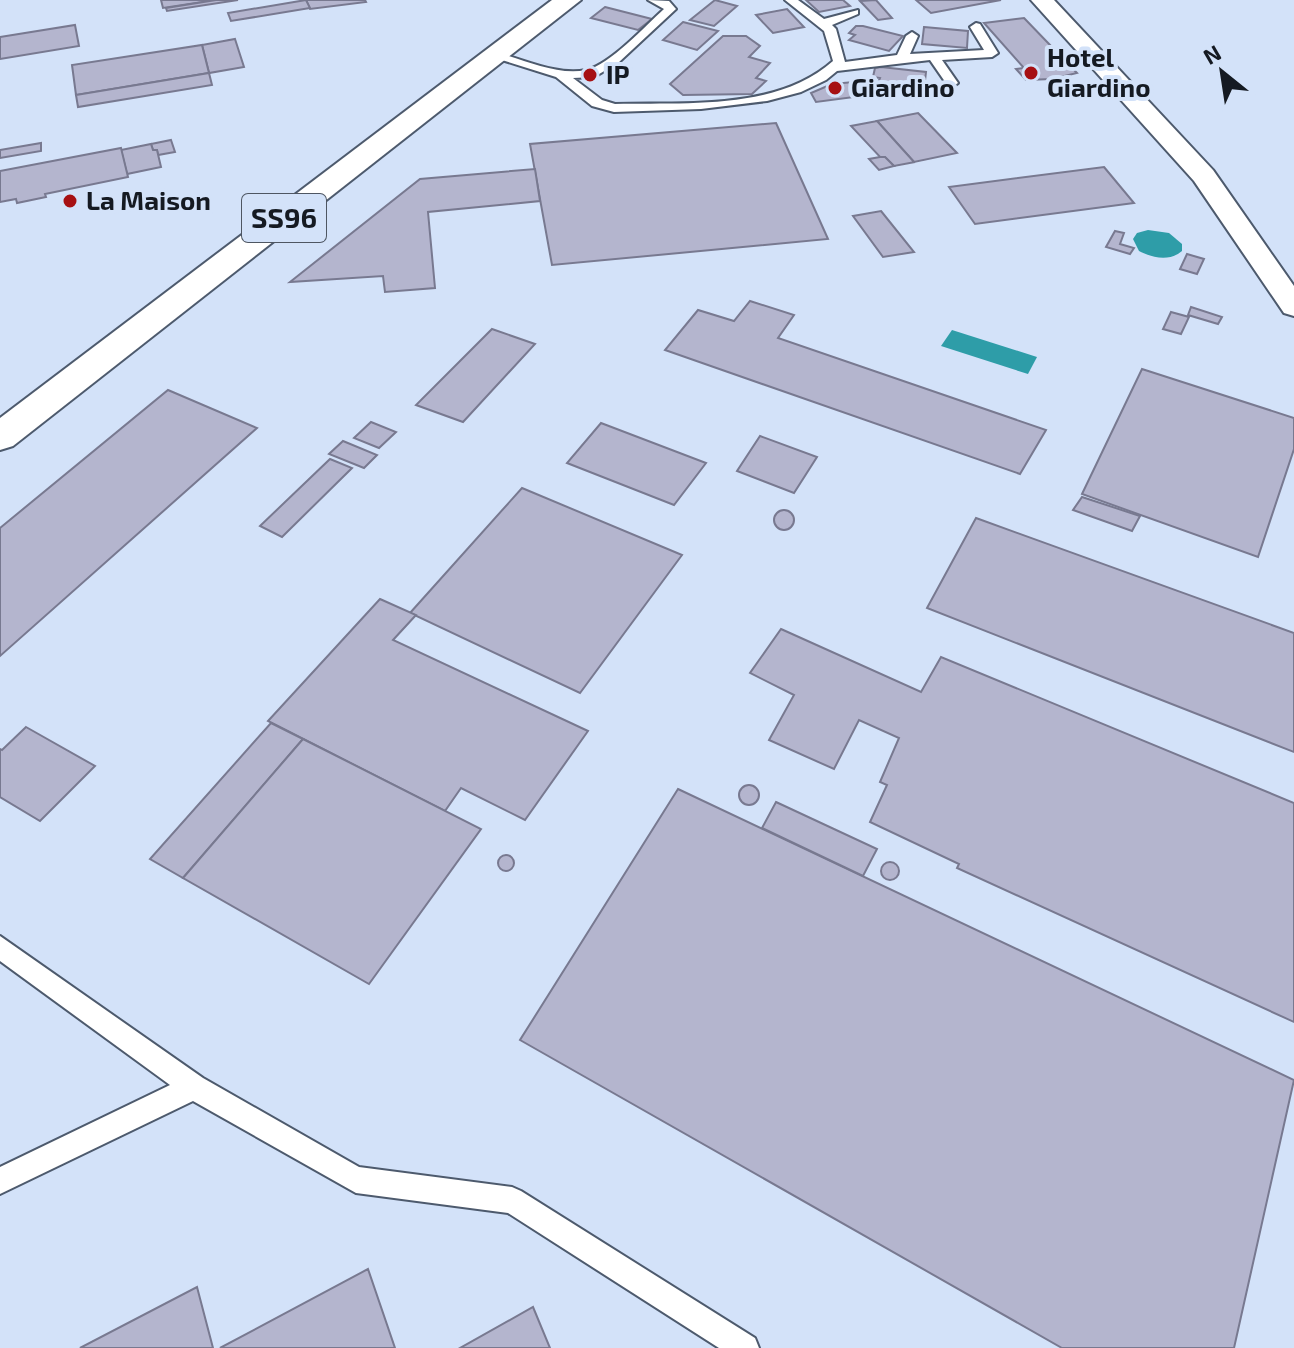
<svg xmlns="http://www.w3.org/2000/svg" width="1294" height="1348" font-family="'Exo 2',sans-serif">
<rect width="100%" height="100%" fill="#d3e2f9"/>
<g fill="#2e9da8">
<path d="M 1148,230 L 1169,233 L 1182,244 L 1182,251 C 1169,262 1153,258 1139,251 L 1133,239 L 1137,233 Z"/>
<path d="M 952,330 L 1037,357 L 1028,374 L 941,346 Z"/>
</g>
<g fill="#b4b5ce" stroke="#787990" stroke-width="2">
<path d="M 161,0 L 216,0 L 163,8 Z"/>
<path d="M 216,0 L 238,0 L 167,11 L 166,8 Z"/>
<path d="M 306,0 L 365,0 L 366,2 L 310,9 Z"/>
<path d="M 306,0 L 310,8 L 231,21 L 228,13 Z"/>
<path d="M 715,0 L 737,6 L 714,26 L 690,20 Z"/>
<path d="M 806,0 L 843,0 L 850,6 L 819,12 Z"/>
<path d="M 876,0 L 892,18 L 878,20 L 860,1 Z"/>
<path d="M 916,0 L 1001,0 L 931,13 Z"/>
<path d="M 605,7 L 652,19 L 638,30 L 591,18 Z"/>
<path d="M 787,9 L 804,27 L 773,33 L 756,15 Z"/>
<path d="M 1024,18 L 1077,73 L 1052,79 L 1026,80 L 1016,69 L 1024,68 L 984,23 Z"/>
<path d="M 683,22 L 718,31 L 697,50 L 663,40 Z"/>
<path d="M 75,25 L 79,46 L 0,59 L 0,37 Z"/>
<path d="M 856,26 L 863,26 L 903,36 L 889,51 L 849,40 L 855,35 L 849,33 Z"/>
<path d="M 924,27 L 968,31 L 967,48 L 922,44 Z"/>
<path d="M 723,36 L 746,36 L 760,46 L 749,57 L 770,63 L 756,78 L 766,81 L 752,94 L 683,95 L 670,84 Z"/>
<path d="M 235,39 L 244,67 L 209,73 L 202,45 Z"/>
<path d="M 202,45 L 209,73 L 76,95 L 72,65 Z"/>
<path d="M 881,67 L 926,72 L 924,90 L 877,85 L 880,78 L 873,77 L 875,68 Z"/>
<path d="M 209,73 L 212,85 L 78,107 L 76,95 Z"/>
<path d="M 854,82 L 857,85 L 871,84 L 877,94 L 816,102 L 811,93 L 832,84 Z"/>
<path d="M 918,113 L 957,153 L 914,162 L 877,121 Z"/>
<path d="M 877,121 L 914,162 L 915,162 L 894,166 L 885,157 L 881,158 L 851,126 Z"/>
<path d="M 776,123 L 828,239 L 552,265 L 530,144 Z"/>
<path d="M 171,140 L 175,152 L 158,155 L 157,150 L 153,150 L 151,144 Z"/>
<path d="M 41,143 L 41,151 L 0,158 L 0,150 Z"/>
<path d="M 151,144 L 153,150 L 157,150 L 161,167 L 127,174 L 121,150 Z"/>
<path d="M 121,148 L 128,177 L 45,194 L 46,197 L 17,203 L 16,199 L 0,202 L 0,171 Z"/>
<path d="M 880,157 L 885,157 L 894,166 L 879,170 L 869,159 Z"/>
<path d="M 1104,167 L 1134,203 L 975,224 L 949,187 Z"/>
<path d="M 535,169 L 540,201 L 428,212 L 435,288 L 385,292 L 383,276 L 290,282 L 420,179 Z"/>
<path d="M 881,211 L 914,252 L 883,257 L 853,216 Z"/>
<path d="M 1115,231 L 1124,233 L 1120,244 L 1134,248 L 1130,254 L 1106,247 Z"/>
<path d="M 1187,254 L 1204,259 L 1197,274 L 1180,269 Z"/>
<path d="M 750,301 L 794,315 L 778,338 L 1046,430 L 1020,474 L 665,350 L 698,310 L 734,321 Z"/>
<path d="M 1191,307 L 1222,317 L 1218,324 L 1188,315 Z"/>
<path d="M 1171,312 L 1189,317 L 1181,334 L 1163,329 Z"/>
<path d="M 492,329 L 535,344 L 463,422 L 416,405 Z"/>
<path d="M 1142,369 L 1294,418 L 1294,449 L 1258,557 L 1082,494 Z"/>
<path d="M 168,390 L 257,428 L 0,656 L 0,528 Z"/>
<path d="M 371,422 L 396,432 L 379,448 L 354,438 Z"/>
<path d="M 601,423 L 706,463 L 674,505 L 567,463 Z"/>
<path d="M 760,436 L 817,457 L 794,493 L 737,471 Z"/>
<path d="M 343,441 L 377,455 L 364,468 L 329,454 Z"/>
<path d="M 330,459 L 352,468 L 282,537 L 260,526 Z"/>
<path d="M 522,488 L 682,555 L 580,693 L 410,613 Z"/>
<path d="M 1082,497 L 1140,516 L 1132,531 L 1073,510 Z"/>
<circle cx="784" cy="520" r="10"/>
<path d="M 976,518 L 1294,633 L 1294,752 L 927,608 Z"/>
<path d="M 380,599 L 416,615 L 393,640 L 588,731 L 525,820 L 461,788 L 445,811 L 268,721 Z"/>
<path d="M 781,629 L 921,692 L 941,657 L 1294,803 L 1294,1022 L 957,868 L 959,864 L 870,822 L 887,785 L 880,782 L 899,738 L 859,720 L 834,769 L 769,740 L 794,695 L 750,673 Z"/>
<path d="M 271,723 L 303,739 L 183,878 L 150,859 Z"/>
<path d="M 26,727 L 95,766 L 40,821 L 0,797 L 0,749 L 2,750 Z"/>
<path d="M 303,739 L 481,829 L 369,984 L 183,878 Z"/>
<circle cx="749" cy="795" r="10"/>
<path d="M 678,789 L 1294,1080 L 1234,1348 L 1062,1348 L 520,1040 Z"/>
<path d="M 776,802 L 877,849 L 863,876 L 762,828 Z"/>
<circle cx="506" cy="863" r="8"/>
<circle cx="890" cy="871" r="9"/>
<path d="M 368,1269 L 395,1348 L 220,1348 Z"/>
<path d="M 197,1287 L 213,1348 L 80,1348 Z"/>
<path d="M 533,1307 L 550,1348 L 460,1348 Z"/>
</g>
<g fill="none" stroke-linecap="round" stroke-linejoin="round">
<defs>
<g id="lane">
<path d="M 648,0 L 669,1 L 676,9 L 618,63 L 594,77 L 573,78 L 602,100 L 615,104 C 685,102 777,111 833,61 L 824,31 L 785,0 L 798,0 L 824,19 L 858,10 L 858,14 L 832,25 L 836,29 L 845,62 L 897,55 L 906,36 L 912,32 L 918,36 L 910,54 L 984,50 L 970,27 L 976,23 L 980,24 L 998,53 L 992,57 L 942,60 L 958,83 L 952,87 L 948,86 L 930,60 L 837,71 L 826,80 L 801,92 L 767,101 L 701,109 L 614,112 L 592,106 L 556,77 L 489,56 L 495,52 C 523,59 557,76 586,70 C 610,65 645,26 664,9 Z"/>
<path d="M 0,936 L 203,1078 L 359,1167 L 512,1187 L 521,1191 L 755,1338 L 759,1348 L 719,1348 L 508,1213 L 356,1193 L 193,1101 L 0,1194 L 0,1167 L 170,1085 L 0,961 Z"/>
</g>
<path id="street" d="M 1031,0 L 1054,0 L 1213,170 L 1294,286 L 1294,316 L 1284,313 L 1194,181 Z"/>
<path id="primary" d="M 552,0 L 581,0 L 13,446 L 0,450 L 0,418 Z"/>
</defs>
<use href="#lane" stroke="#4d5a6d" stroke-width="4"/>
<use href="#street" stroke="#4d5a6d" stroke-width="4"/>
<use href="#primary" stroke="#4d5a6d" stroke-width="4"/>
<use href="#lane" fill="#fff" fill-rule="evenodd"/>
<use href="#street" fill="#fff" fill-rule="evenodd"/>
<use href="#primary" fill="#fff" fill-rule="evenodd"/>
</g>
<g fill="#a61013" stroke="#d3e2f9" stroke-width="3">
<circle cx="1031" cy="73" r="8"/>
<circle cx="590" cy="75" r="8"/>
<circle cx="835" cy="88" r="8"/>
<circle cx="70" cy="201" r="8"/>
</g>
<g text-anchor="middle" stroke-width="8" stroke-linejoin="round" paint-order="stroke">
<g font-size="26" font-weight="bold" fill="#151a22" stroke="#d3e2f9" text-anchor="start">
<text x="1047" y="67">Hotel<tspan x="1047" dy="30">Giardino</tspan></text>
<text x="606" y="84">IP</text>
<text x="851" y="97">Giardino</text>
<text x="86" y="210">La Maison</text>
</g>
<rect fill="#d3e2f9" stroke="#4e5662" stroke-width="2" x="242" y="194" width="84" height="48" rx="6"/>
<g font-size="28" font-weight="bold" fill="#151a22">
<text x="284" y="228">SS96</text>
</g>
</g>
<g transform="translate(1222 72) rotate(330)" stroke="#d3e2f9" stroke-width="6" paint-order="stroke">
<path d="M0-6L14 30L0 20L-14 30Z" fill="#151a22"/>
<text y="-12" font-size="22" font-weight="bold" text-anchor="middle" fill="#151a22">N</text>
</g>
</svg>
